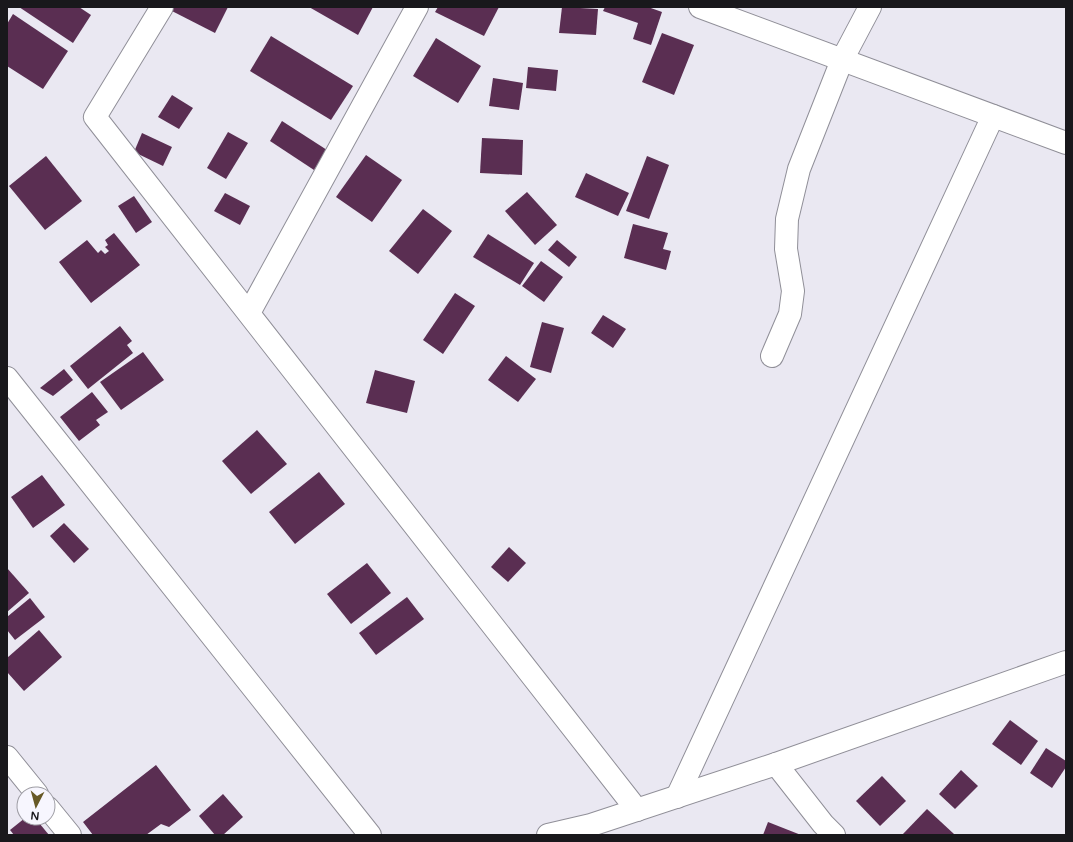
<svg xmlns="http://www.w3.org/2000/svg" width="1073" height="842" font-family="'Varela Round',sans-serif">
<rect width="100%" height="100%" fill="#eae8f2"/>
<g fill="#5a2e52">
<path d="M 19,7 L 79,7 L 91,15 L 73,43 Z"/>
<path d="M 169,7 L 228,7 L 215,33 L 168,9 Z"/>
<path d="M 309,7 L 373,7 L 358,35 Z"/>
<path d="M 438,7 L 499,7 L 484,36 L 435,12 Z"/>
<path d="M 562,7 L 598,9 L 596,35 L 559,33 Z"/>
<path d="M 605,7 L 648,7 L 662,12 L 651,45 L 633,39 L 638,23 L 603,11 Z"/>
<path d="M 13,14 L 68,51 L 43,89 L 7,66 L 7,24 Z"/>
<path d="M 662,33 L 694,45 L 674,95 L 642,82 Z"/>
<path d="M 271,36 L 353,86 L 331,120 L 250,71 Z"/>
<path d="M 436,38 L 481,66 L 458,103 L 413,76 Z"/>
<path d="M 528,67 L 558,70 L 556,91 L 526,88 Z"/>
<path d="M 493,78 L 523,83 L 519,110 L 489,106 Z"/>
<path d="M 172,95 L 193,108 L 179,129 L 158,117 Z"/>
<path d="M 282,121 L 327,150 L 314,170 L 270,141 Z"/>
<path d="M 228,132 L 248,143 L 226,179 L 207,168 Z"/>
<path d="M 142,133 L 172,147 L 163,166 L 134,152 Z"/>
<path d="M 482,138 L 523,140 L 522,175 L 480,173 Z"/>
<path d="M 366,155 L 402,180 L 372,222 L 336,197 Z"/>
<path d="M 46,156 L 82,201 L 45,230 L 9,186 Z"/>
<path d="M 647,156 L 669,165 L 649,219 L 626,211 Z"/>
<path d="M 586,173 L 629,193 L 618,216 L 575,197 Z"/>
<path d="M 527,192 L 557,225 L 535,245 L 505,211 Z"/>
<path d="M 225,193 L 250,206 L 240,225 L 214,211 Z"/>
<path d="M 134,196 L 152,222 L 136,233 L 118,206 Z"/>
<path d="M 423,209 L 452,231 L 418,274 L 389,251 Z"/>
<path d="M 633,224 L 668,233 L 663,249 L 671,251 L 666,270 L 624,258 Z"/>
<path d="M 114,233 L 140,265 L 91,303 L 59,262 L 87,240 L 98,253 L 101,250 L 105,254 L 109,251 L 105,247 L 108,245 L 105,240 Z"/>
<path d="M 488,234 L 534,263 L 520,285 L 473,257 Z"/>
<path d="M 557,240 L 577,257 L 569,267 L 548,250 Z"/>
<path d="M 541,261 L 563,277 L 544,302 L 522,286 Z"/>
<path d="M 455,293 L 475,306 L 443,354 L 423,340 Z"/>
<path d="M 603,315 L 626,329 L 613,348 L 591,333 Z"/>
<path d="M 542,322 L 564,328 L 551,373 L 530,367 Z"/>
<path d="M 120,326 L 132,341 L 127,345 L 133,353 L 88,389 L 70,366 Z"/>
<path d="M 143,352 L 164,380 L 121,410 L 100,382 Z"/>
<path d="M 506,356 L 536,379 L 518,402 L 488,380 Z"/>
<path d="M 64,369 L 73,380 L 53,396 L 40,388 Z"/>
<path d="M 375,370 L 415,381 L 407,413 L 366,403 Z"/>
<path d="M 92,392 L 108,412 L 96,420 L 100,425 L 79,441 L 60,417 Z"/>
<path d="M 257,430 L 287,464 L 251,494 L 222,461 Z"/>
<path d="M 319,472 L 345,504 L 295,544 L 269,512 Z"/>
<path d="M 42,475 L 65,505 L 33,528 L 11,497 Z"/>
<path d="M 64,523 L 89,549 L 74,563 L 50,536 Z"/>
<path d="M 509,547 L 526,563 L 508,582 L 491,567 Z"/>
<path d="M 367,563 L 391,593 L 351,624 L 327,594 Z"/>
<path d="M 7,568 L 29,593 L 7,612 Z"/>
<path d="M 407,597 L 424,619 L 376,655 L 359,633 Z"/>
<path d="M 30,598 L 45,617 L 15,640 L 7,630 L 7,617 Z"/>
<path d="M 39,630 L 62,657 L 24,691 L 7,672 L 7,658 Z"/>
<path d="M 1010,720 L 1038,741 L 1021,765 L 992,744 Z"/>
<path d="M 1046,748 L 1066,761 L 1066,767 L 1052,788 L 1030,773 Z"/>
<path d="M 156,765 L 191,810 L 169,827 L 161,824 L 146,835 L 93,835 L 83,822 Z"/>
<path d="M 961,770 L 978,786 L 955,809 L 939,794 Z"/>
<path d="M 882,776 L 906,801 L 880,826 L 856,801 Z"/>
<path d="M 223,794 L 243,817 L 223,835 L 215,835 L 199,816 Z"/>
<path d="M 927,809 L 954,834 L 902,835 Z"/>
<path d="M 25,818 L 35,818 L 49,835 L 14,835 L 10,830 Z"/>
<path d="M 768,822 L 801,835 L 763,835 Z"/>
</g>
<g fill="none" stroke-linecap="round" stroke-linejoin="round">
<defs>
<g id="minor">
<path d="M 162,7 L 95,117 L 637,810"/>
<path d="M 700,7 L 1066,143"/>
<path d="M 249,313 L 417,7"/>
<path d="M 772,356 L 790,314 L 793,291 L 786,249 L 787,219 L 799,169 L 842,60 L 870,7"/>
<path d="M 7,378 L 370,835"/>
<path d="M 7,757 L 37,794"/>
<path d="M 776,764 L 823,824 L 834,835"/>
<path d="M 677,797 L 993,116"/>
<path d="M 48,808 L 70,835"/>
<path d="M 548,835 L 591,825 L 776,764 L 1066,662"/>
</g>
</defs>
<use href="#minor" stroke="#908f98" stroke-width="24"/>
<use href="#minor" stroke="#fff" stroke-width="22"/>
</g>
<rect width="1073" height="842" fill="none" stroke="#19181c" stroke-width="16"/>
<g transform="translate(36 806) rotate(186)"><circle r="19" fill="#f7f6fe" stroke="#9e9da4"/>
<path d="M0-3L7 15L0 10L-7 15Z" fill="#675926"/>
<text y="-6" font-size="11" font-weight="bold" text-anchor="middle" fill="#19181c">N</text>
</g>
</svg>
